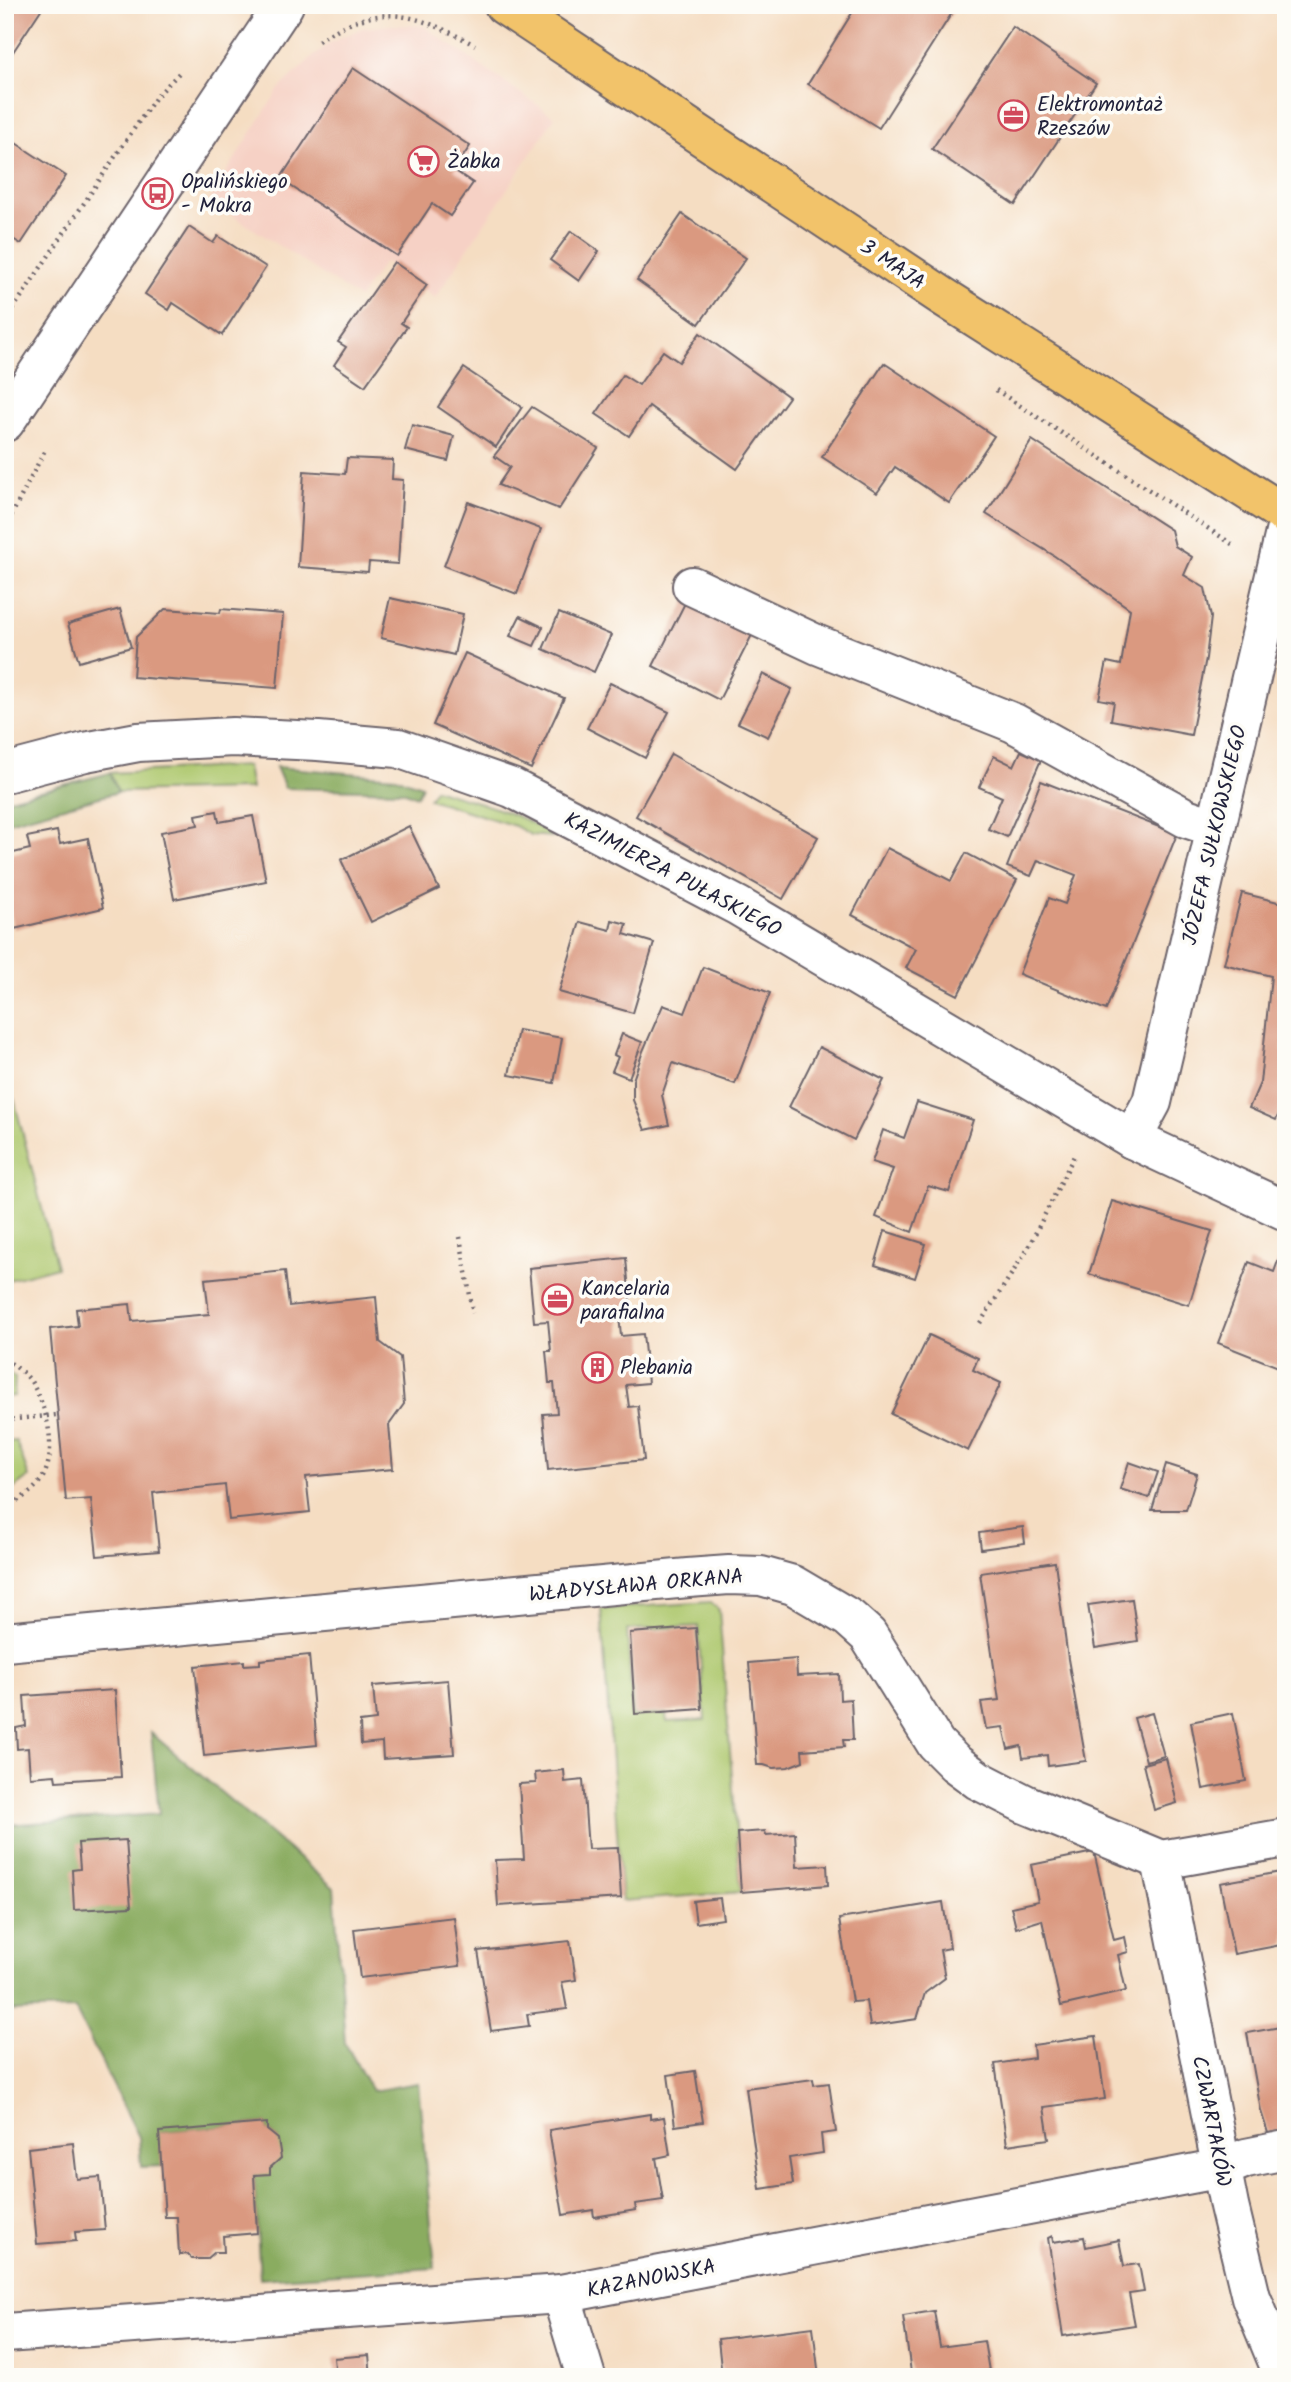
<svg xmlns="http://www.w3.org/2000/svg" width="1291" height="2382" font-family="Kalam,sans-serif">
<rect width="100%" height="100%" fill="#fdfcf7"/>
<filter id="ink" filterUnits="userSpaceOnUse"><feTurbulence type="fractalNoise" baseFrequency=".0143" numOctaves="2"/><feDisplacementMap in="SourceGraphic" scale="14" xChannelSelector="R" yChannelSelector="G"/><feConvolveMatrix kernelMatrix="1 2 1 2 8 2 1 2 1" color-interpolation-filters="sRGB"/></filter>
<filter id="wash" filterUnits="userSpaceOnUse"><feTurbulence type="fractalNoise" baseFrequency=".00686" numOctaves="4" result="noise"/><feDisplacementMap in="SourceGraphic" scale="28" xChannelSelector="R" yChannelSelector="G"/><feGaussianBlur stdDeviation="1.57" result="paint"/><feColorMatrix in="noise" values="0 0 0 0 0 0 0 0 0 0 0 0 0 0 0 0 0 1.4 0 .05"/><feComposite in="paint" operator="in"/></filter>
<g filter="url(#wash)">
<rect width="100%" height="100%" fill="#f5ddc2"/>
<path fill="#f6d1c5" d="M 394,25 L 423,26 L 555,117 L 435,298 L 385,261 L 359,298 L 209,200 L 279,89 L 308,61 L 330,43 L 362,28 Z"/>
<g fill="#aec86e" stroke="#687554" stroke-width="2" fill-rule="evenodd">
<path d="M 247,766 L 251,789 L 118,792 L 110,773 Z"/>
<path d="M 435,789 C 468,800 528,814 552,837 L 531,835 L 515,826 L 429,799 Z"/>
<path d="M 5,1064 L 57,1267 L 5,1281 Z"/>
<path d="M 5,1370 L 15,1378 L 14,1396 L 5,1397 Z"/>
<path d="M 16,1441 L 29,1477 L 5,1495 L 5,1442 Z"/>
<path d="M 711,1602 L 719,1610 L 741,1892 L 622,1901 L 601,1609 ZM 698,1626 L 705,1720 L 667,1722 L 666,1714 L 633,1716 L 627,1630 Z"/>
</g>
<g fill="#8aac61" stroke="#56674e" stroke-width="2">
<path d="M 276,767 L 396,777 L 422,786 L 417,796 L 402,791 L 285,788 Z"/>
<path d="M 110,773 L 118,792 L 5,823 L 5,800 Z"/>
<path d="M 151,1733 L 334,1888 L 345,2043 L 372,2091 L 418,2083 L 435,2268 L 260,2279 L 254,2175 L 270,2168 L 278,2139 L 267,2130 L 266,2123 L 160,2132 L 162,2166 L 141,2167 L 139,2137 L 75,2009 L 5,2011 L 5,1825 L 159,1814 Z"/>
</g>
<g id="blocks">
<g fill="#da9980">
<path d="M 5,5 L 44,5 L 5,64 Z"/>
<path d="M 857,5 L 957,5 L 879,128 L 808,84 Z"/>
<path d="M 1013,27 L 1096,83 L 1015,205 L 932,149 Z"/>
<path d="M 353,68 L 470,146 L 454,170 L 473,183 L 450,216 L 432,204 L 397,256 L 280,179 Z"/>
<path d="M 5,136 L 66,176 L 21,244 L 5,234 Z"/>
<path d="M 682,214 L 746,258 L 699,324 L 637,280 Z"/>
<path d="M 189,227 L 213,243 L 218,236 L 266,267 L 222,335 L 173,303 L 169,310 L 145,294 Z"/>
<path d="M 571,231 L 599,251 L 579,281 L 550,260 Z"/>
<path d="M 394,262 L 427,285 L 401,323 L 407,327 L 365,386 L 334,365 L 346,347 L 338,342 Z"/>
<path d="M 700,333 L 789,397 L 737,469 L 649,406 L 629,436 L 596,414 L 623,375 L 639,385 L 663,351 L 679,362 Z"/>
<path d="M 884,363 L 994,436 L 949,503 L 895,467 L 877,493 L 822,457 Z"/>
<path d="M 464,368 L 522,407 L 496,447 L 438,407 Z"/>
<path d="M 532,407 L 598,448 L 559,509 L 498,485 L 510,467 L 494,456 Z"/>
<path d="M 412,425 L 454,436 L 448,461 L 405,450 Z"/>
<path d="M 1032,440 L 1171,530 L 1175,546 L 1192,557 L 1184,575 L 1205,588 L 1211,617 L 1206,658 L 1191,735 L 1111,720 L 1114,702 L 1099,699 L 1107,662 L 1121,665 L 1130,609 L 1053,555 L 986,514 Z"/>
<path d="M 347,458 L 393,460 L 392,479 L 403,480 L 398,564 L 369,562 L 368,572 L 298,567 L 304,471 L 345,474 Z"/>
<path d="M 468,502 L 541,529 L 517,594 L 444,566 Z"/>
<path d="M 688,597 L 754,631 L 719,700 L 653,666 Z"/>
<path d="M 390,598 L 463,614 L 454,655 L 381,638 Z"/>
<path d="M 120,609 L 131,647 L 79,662 L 68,624 Z"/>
<path d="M 165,609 L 220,613 L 221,609 L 283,614 L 277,688 L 133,677 L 136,637 Z"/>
<path d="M 559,613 L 611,635 L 594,672 L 543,649 Z"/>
<path d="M 520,616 L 543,627 L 534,646 L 510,636 Z"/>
<path d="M 465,653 L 564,698 L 531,769 L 433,725 Z"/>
<path d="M 763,674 L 792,689 L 768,737 L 738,723 Z"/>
<path d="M 610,683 L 669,712 L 645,758 L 587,728 Z"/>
<path d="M 1021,751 L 1041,760 L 1007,837 L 988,829 L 1002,797 L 979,787 L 994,756 L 1014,766 Z"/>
<path d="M 671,754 L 818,837 L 783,899 L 636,816 Z"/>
<path d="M 1041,781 L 1177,834 L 1106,1010 L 1019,974 L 1049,898 L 1065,904 L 1076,875 L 1038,860 L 1031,876 L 1007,867 Z"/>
<path d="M 217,811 L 219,822 L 253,816 L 266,881 L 174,899 L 161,832 L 198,825 L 196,815 Z"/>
<path d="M 409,826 L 439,889 L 371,922 L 341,860 Z"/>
<path d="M 57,831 L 60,844 L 88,838 L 103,908 L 14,929 L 5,891 L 5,855 L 30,849 L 27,837 Z"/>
<path d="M 887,848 L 951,881 L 966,853 L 1017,880 L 958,995 L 906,968 L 916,949 L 852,915 Z"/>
<path d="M 1242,893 L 1286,904 L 1286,1036 L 1282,1050 L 1286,1051 L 1286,1099 L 1276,1120 L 1249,1108 L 1260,1083 L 1271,976 L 1224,964 Z"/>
<path d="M 612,920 L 627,924 L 624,934 L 654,943 L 633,1013 L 559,992 L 580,922 L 610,930 Z"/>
<path d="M 703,967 L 770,993 L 735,1084 L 673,1063 L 662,1095 L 669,1125 L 645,1130 L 633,1100 L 633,1080 L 643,1051 L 663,1005 L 685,1013 Z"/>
<path d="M 518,1030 L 562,1038 L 554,1083 L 509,1075 Z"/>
<path d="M 622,1034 L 642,1042 L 629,1078 L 612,1071 L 618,1057 L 614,1055 Z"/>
<path d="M 819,1047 L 884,1080 L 854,1140 L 789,1107 Z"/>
<path d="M 917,1102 L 973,1120 L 949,1192 L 928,1186 L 912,1232 L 876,1217 L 893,1169 L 872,1162 L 883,1130 L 904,1138 Z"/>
<path d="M 1112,1201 L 1212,1231 L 1189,1305 L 1089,1274 Z"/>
<path d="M 885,1231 L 926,1244 L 915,1278 L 875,1265 Z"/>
<path d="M 626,1258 L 631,1313 L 619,1315 L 621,1336 L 643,1334 L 648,1383 L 626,1385 L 629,1407 L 638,1406 L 644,1460 L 548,1470 L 543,1414 L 557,1413 L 554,1383 L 549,1383 L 546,1351 L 551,1351 L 548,1321 L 534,1322 L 529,1268 Z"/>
<path d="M 1278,1261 L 1286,1264 L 1286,1370 L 1218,1343 L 1249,1262 L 1274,1272 Z"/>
<path d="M 285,1271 L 289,1306 L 376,1297 L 380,1342 L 400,1357 L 404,1404 L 389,1425 L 393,1469 L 306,1477 L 310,1512 L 229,1520 L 225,1485 L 153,1493 L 159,1551 L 97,1556 L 91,1499 L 66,1501 L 50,1329 L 78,1326 L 76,1309 L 130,1304 L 132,1321 L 209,1314 L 205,1279 Z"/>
<path d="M 929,1335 L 978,1358 L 973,1370 L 1001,1383 L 968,1451 L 891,1414 Z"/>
<path d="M 1129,1462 L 1158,1472 L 1149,1498 L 1120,1489 Z"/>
<path d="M 1166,1464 L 1197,1474 L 1186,1510 L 1152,1510 Z"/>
<path d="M 1023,1527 L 1025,1543 L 981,1549 L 979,1533 Z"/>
<path d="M 1055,1562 L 1068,1659 L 1086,1761 L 1048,1766 L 1047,1755 L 1023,1758 L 1021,1746 L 1008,1749 L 1003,1727 L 986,1729 L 981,1702 L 999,1700 L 980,1573 Z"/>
<path d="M 1132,1599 L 1138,1641 L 1095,1648 L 1088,1605 Z"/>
<path d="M 696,1628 L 702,1709 L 635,1714 L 630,1633 Z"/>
<path d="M 309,1655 L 317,1745 L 204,1756 L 195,1666 L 244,1661 L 244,1665 L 260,1664 L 260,1660 Z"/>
<path d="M 796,1659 L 797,1676 L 839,1674 L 840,1700 L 851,1699 L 853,1740 L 843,1740 L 844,1747 L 802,1750 L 803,1761 L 788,1767 L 773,1768 L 764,1765 L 757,1765 L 749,1663 Z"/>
<path d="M 448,1680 L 454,1754 L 383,1759 L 382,1742 L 361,1744 L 360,1722 L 376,1720 L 373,1686 Z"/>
<path d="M 115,1690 L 121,1777 L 56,1781 L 55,1775 L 30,1777 L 28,1748 L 17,1749 L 16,1728 L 26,1726 L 24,1696 Z"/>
<path d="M 1152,1713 L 1164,1756 L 1146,1761 L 1134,1718 Z"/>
<path d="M 1233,1713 L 1246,1781 L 1203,1789 L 1191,1722 Z"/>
<path d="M 1166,1758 L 1177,1803 L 1154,1810 L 1143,1764 Z"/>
<path d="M 564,1770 L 565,1782 L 583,1780 L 588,1849 L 618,1848 L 621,1898 L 498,1906 L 495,1860 L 524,1859 L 519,1784 L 536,1783 L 535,1773 Z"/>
<path d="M 765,1831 L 766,1835 L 795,1833 L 797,1867 L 827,1865 L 828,1885 L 741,1892 L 737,1833 Z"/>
<path d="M 126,1840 L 131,1907 L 74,1910 L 72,1870 L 80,1869 L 78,1843 Z"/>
<path d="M 1094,1852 L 1114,1940 L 1125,1937 L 1128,1952 L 1118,1955 L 1126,1991 L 1061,2006 L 1042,1920 L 1016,1928 L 1011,1907 L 1038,1901 L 1031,1865 Z"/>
<path d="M 1286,1871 L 1286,1944 L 1234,1954 L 1220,1883 Z"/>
<path d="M 720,1898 L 723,1919 L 696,1923 L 693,1901 Z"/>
<path d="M 943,1902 L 950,1948 L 940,1950 L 945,1978 L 925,1993 L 917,2019 L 870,2026 L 866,2001 L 852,2002 L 839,1919 Z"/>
<path d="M 454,1917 L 460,1966 L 360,1978 L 354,1929 Z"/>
<path d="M 570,1941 L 576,1980 L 562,1982 L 567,2009 L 527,2014 L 529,2026 L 491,2031 L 478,1951 Z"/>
<path d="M 1286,2026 L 1286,2130 L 1268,2133 L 1261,2111 L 1247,2033 Z"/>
<path d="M 1096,2036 L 1105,2099 L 1044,2107 L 1049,2139 L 1007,2145 L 995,2064 L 1034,2058 L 1033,2045 Z"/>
<path d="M 695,2071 L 703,2122 L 675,2126 L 668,2075 Z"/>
<path d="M 813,2079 L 814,2085 L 829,2083 L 836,2132 L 821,2134 L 823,2153 L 789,2158 L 793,2184 L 760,2189 L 746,2088 Z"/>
<path d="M 650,2114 L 650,2119 L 664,2117 L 670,2155 L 656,2158 L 663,2200 L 635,2204 L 636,2210 L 594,2217 L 593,2210 L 563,2215 L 549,2130 Z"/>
<path d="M 267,2123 L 267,2130 L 278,2139 L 281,2158 L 270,2168 L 270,2174 L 254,2175 L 257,2233 L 223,2236 L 224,2252 L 215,2252 L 207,2259 L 192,2259 L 187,2254 L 179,2255 L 177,2217 L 165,2217 L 159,2132 Z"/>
<path d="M 73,2143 L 77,2179 L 100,2177 L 105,2230 L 75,2232 L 76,2241 L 37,2244 L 28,2148 Z"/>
<path d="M 1052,2236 L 1053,2242 L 1084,2237 L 1086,2247 L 1119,2240 L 1124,2266 L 1139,2264 L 1144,2292 L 1129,2294 L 1135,2325 L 1063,2336 L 1048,2238 Z"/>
<path d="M 934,2311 L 940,2347 L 984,2341 L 990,2377 L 916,2377 L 915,2371 L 911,2372 L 903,2316 Z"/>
<path d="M 813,2327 L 819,2377 L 722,2377 L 718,2339 Z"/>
<path d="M 369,2355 L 371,2377 L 336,2377 L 334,2358 Z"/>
</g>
</g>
</g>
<g filter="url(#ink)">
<use href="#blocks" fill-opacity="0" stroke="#6c636a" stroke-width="2"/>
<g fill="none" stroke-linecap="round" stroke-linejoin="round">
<defs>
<g id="minor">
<path d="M 5,422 L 284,5"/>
<path d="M 692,586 L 818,645 L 1014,723 L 1186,818 L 1216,828"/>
<path d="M 5,773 L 85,752 L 138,742 L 233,737 L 318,741 L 398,748 L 512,788 L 591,829 L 738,906 L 1132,1139 L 1286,1211"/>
<path d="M 1132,1139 L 1152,1102 L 1286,528"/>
<path d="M 5,1642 L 688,1578 L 729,1575 L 761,1576 L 793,1585 L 849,1618 L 868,1635 L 936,1744 L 955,1763 L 978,1780 L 1025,1804 L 1161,1860 L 1286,1838"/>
<path d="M 1161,1860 L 1229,2206 L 1251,2297 L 1284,2377"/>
<path d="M 561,2294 L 586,2377"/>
<path d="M 5,2333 L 561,2294 L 1222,2168 L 1246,2158 L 1286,2150"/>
</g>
<path id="major" d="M 504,5 L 942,296 L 1286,515"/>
</defs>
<use href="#minor" stroke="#6c636a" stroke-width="42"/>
<use href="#major" stroke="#6c636a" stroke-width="42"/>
<g stroke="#6c636a" stroke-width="4.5" stroke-dasharray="2 5" stroke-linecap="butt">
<path d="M 318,41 C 380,0 414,13 475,45"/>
<path d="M 5,321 L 127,139 L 156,97 L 180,72"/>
<path d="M 996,390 L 1235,546"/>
<path d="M 5,528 L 46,448"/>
<path d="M 460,1237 L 473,1313"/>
<path d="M 980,1323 L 1027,1250 L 1074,1156"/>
<path d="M 5,1359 C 13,1365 24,1372 30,1380 C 46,1405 57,1444 45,1473 C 38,1489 20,1500 5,1508"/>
<path d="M 5,1420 L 57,1415"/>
</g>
<use href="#minor" stroke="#fff" stroke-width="38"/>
<use href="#major" stroke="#f2c36a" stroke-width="38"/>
</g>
</g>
<defs>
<symbol id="office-ring" viewBox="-11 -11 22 22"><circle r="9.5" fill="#fdfcf7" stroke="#d1495b" stroke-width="1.5"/><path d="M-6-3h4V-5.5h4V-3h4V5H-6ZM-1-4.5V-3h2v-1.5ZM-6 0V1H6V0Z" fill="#d1495b"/></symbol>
<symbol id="supermarket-ring" viewBox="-11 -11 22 22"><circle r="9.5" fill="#fdfcf7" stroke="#d1495b" stroke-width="1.5"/><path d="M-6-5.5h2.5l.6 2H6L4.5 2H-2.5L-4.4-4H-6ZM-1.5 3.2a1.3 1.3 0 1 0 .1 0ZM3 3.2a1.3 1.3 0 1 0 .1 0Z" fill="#d1495b"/></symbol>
<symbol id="bus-ring" viewBox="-11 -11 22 22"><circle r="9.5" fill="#fdfcf7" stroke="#d1495b" stroke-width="1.5"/><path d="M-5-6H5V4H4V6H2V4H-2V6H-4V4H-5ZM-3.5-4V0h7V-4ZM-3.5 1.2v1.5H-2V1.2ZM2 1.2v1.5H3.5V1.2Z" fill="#d1495b"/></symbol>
<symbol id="building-ring" viewBox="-11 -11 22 22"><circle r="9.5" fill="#fdfcf7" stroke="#d1495b" stroke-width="1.5"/><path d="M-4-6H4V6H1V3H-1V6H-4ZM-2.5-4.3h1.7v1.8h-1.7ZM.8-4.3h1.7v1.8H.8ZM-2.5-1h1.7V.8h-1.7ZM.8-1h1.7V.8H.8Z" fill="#d1495b"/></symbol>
</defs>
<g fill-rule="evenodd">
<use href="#office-ring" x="996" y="98" width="35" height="35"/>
<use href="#supermarket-ring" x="406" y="144" width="35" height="35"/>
<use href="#bus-ring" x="140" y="176" width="35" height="35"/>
<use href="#office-ring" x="540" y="1282" width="35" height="35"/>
<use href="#building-ring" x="580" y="1350" width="35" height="35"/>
</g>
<g text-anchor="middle" stroke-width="7" stroke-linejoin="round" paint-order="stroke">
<g font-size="21" fill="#22223b" stroke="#fdfcf7" text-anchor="start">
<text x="1037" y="111">Elektromontaż<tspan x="1037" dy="24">Rzeszów</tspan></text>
<text x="447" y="168">Żabka</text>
<text x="181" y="188">Opalińskiego<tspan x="181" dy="24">- Mokra</tspan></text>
<text x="581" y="1295">Kancelaria<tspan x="581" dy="24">parafialna</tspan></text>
<text x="620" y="1374">Plebania</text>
</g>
<g font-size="21" fill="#22223b" stroke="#fdfcf7">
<text transform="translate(893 264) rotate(34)" y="7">3 MAJA</text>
<text transform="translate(1214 835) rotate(-77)" y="7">JÓZEFA SUŁKOWSKIEGO</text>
<text transform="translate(673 874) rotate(28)" y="7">KAZIMIERZA PUŁASKIEGO</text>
<text transform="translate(636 1585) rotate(-5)" y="7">WŁADYSŁAWA ORKANA</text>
<text transform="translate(1212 2121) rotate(79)" y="7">CZWARTAKÓW</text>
<text transform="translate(651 2278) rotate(-11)" y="7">KAZANOWSKA</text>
</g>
</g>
<rect width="1291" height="2382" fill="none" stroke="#fdfcf7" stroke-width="28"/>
</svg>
